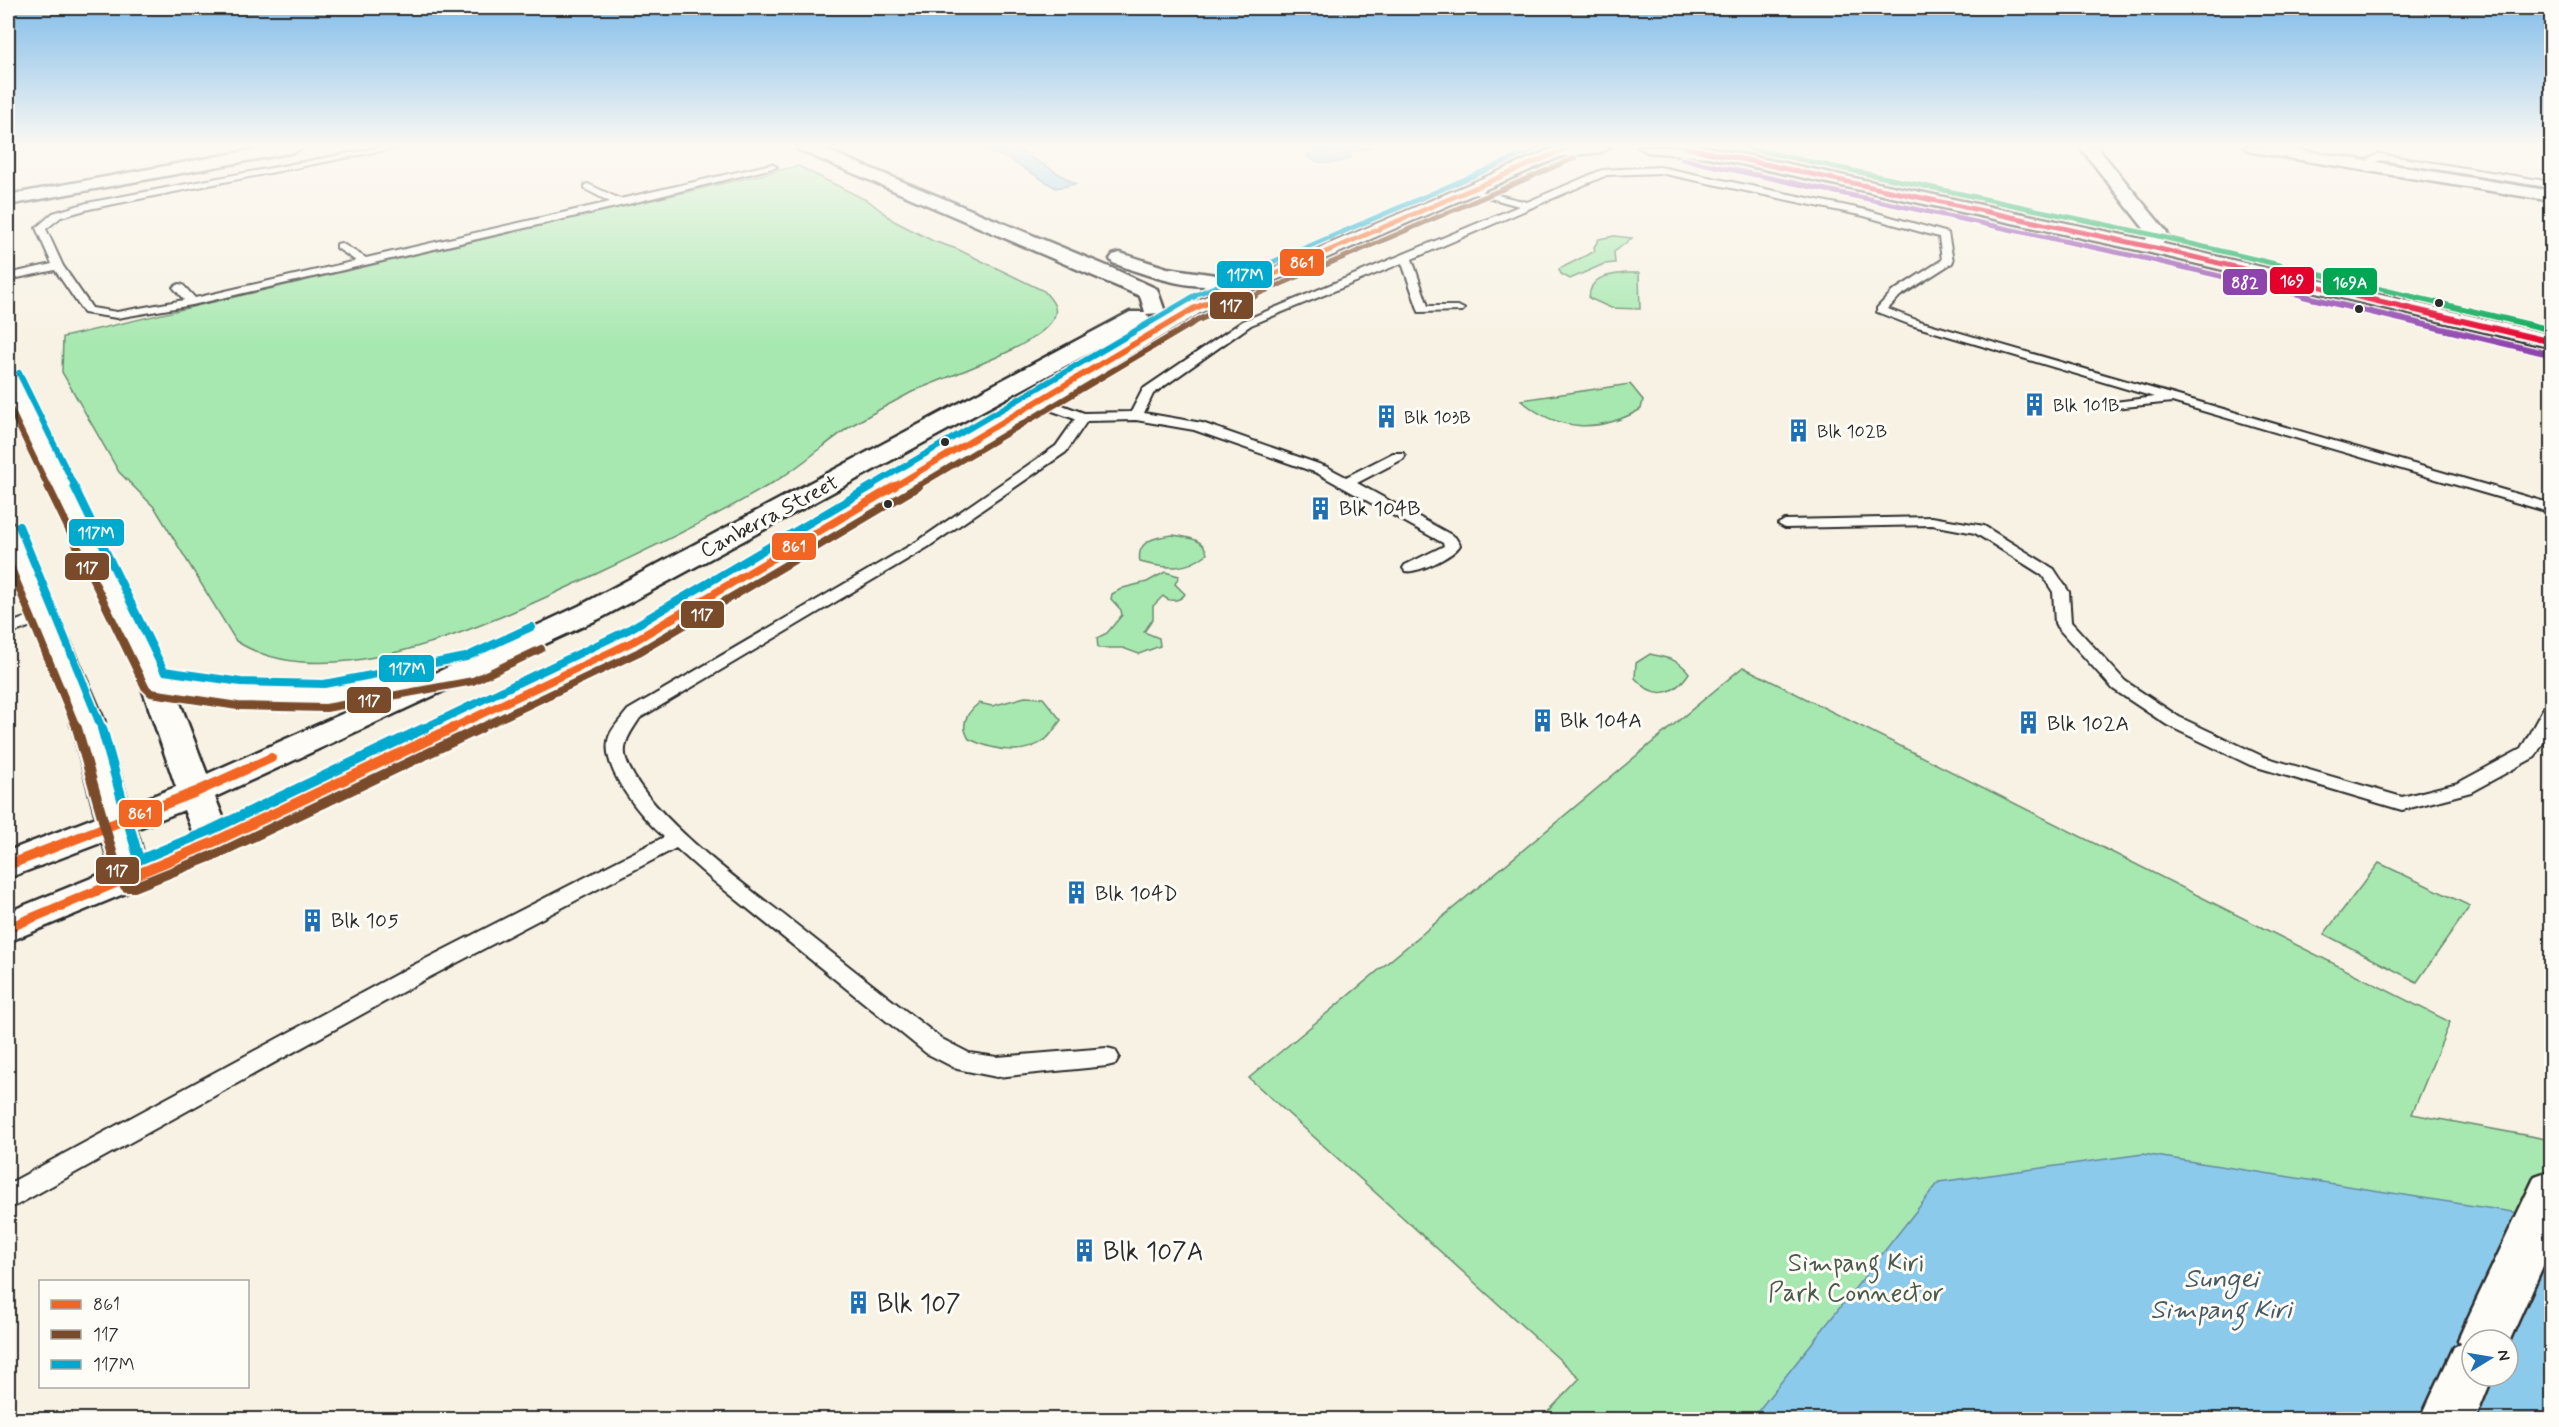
<svg xmlns="http://www.w3.org/2000/svg" width="2559" height="1427" font-family="Mynerve,sans-serif">
<rect width="100%" height="100%" fill="#f8f2e4"/>
<filter id="ink" filterUnits="userSpaceOnUse"><feTurbulence type="fractalNoise" baseFrequency=".0167" numOctaves="2"/><feDisplacementMap in="SourceGraphic" scale="12" xChannelSelector="R" yChannelSelector="G"/><feConvolveMatrix kernelMatrix="1 2 1 2 8 2 1 2 1" color-interpolation-filters="sRGB"/></filter>
<g filter="url(#ink)">
<g fill="#a7e8b0" stroke="#698a6e" stroke-width="1.5">
<path d="M 798,166 L 870,202 L 894,221 L 933,241 L 957,249 L 1044,291 C 1051,299 1060,308 1053,319 C 1037,348 944,377 912,392 C 893,402 873,413 854,424 C 826,442 802,466 774,482 C 717,516 658,545 598,573 C 506,616 332,703 236,641 L 155,508 L 119,472 L 62,372 L 63,337 Z"/>
<path d="M 1614,236 L 1632,238 L 1614,252 L 1615,263 L 1604,264 L 1570,279 L 1561,274 L 1559,269 L 1595,251 L 1594,247 L 1599,239 Z"/>
<path d="M 1626,273 L 1639,273 L 1640,309 L 1611,308 L 1589,298 C 1590,276 1607,275 1626,273 Z"/>
<path d="M 1630,384 L 1643,400 L 1641,409 C 1600,433 1557,432 1521,400 Z"/>
<path d="M 1173,535 C 1187,537 1205,539 1207,554 C 1186,571 1166,569 1140,562 C 1136,541 1155,537 1173,535 Z"/>
<path d="M 1165,572 L 1179,576 L 1175,584 L 1185,594 C 1180,601 1170,603 1163,596 L 1153,606 L 1153,619 L 1144,632 L 1159,638 L 1160,646 L 1139,654 L 1123,648 L 1098,648 L 1097,638 L 1107,633 L 1122,615 L 1121,610 L 1111,599 L 1112,594 L 1123,588 L 1147,582 Z"/>
<path d="M 1650,654 C 1666,658 1679,659 1689,673 C 1673,697 1653,699 1635,678 L 1636,663 Z"/>
<path d="M 1743,667 L 2450,1022 L 2412,1114 L 2551,1140 L 2551,1329 L 2336,1293 L 1931,1419 L 1541,1419 L 1580,1378 L 1249,1078 Z"/>
<path d="M 1025,697 L 1043,698 L 1061,720 C 1056,726 1052,734 1046,739 C 1024,757 993,750 969,739 C 960,725 966,713 979,703 L 992,706 Z"/>
<path d="M 2379,863 L 2470,906 L 2417,982 L 2324,934 Z"/>
</g>
<g fill="#8ccaec" stroke="#658a9f" stroke-width="1.5" fill-rule="evenodd">
<path d="M 978,147 L 1014,147 L 1076,184 L 1056,188 L 1009,159 Z"/>
<path d="M 1341,147 L 1373,147 L 1350,152 L 1351,157 C 1339,165 1317,165 1307,156 L 1316,150 Z"/>
<path d="M 2143,1154 L 2551,1218 L 2551,1419 L 2187,1420 L 2164,1415 L 2161,1420 L 1751,1420 L 1939,1182 ZM 2472,1340 L 2508,1340 L 2508,1376 L 2472,1376 Z"/>
</g>
<g fill="none" stroke-linecap="round" stroke-linejoin="round">
<defs>
<g id="lane">
<path d="M 382,147 L 400,147 L 89,209 L 61,217 L 46,229 L 63,266 L 92,308 L 117,312 L 184,300 L 173,287 L 179,284 L 183,285 L 195,298 L 356,261 L 337,248 L 337,244 L 341,243 L 366,258 L 610,202 L 585,189 L 585,185 L 588,184 L 620,199 L 772,164 L 777,167 L 620,206 L 192,305 L 117,318 L 84,313 L 55,270 L 8,280 L 8,274 L 52,264 L 36,228 L 53,213 L 87,203 Z"/>
<path d="M 2378,154 L 2552,182 L 2552,188 L 2380,160 L 2368,167 L 2362,167 L 2362,163 Z"/>
<path d="M 1660,167 L 1866,210 L 1948,233 L 1953,261 L 1952,263 L 1900,296 L 1888,309 L 1919,321 L 2552,504 L 2552,513 L 2172,402 L 2115,408 L 2113,405 L 2115,402 L 2154,397 L 1911,325 L 1877,312 L 1877,308 L 1892,292 L 1942,260 L 1939,237 L 1864,216 L 1660,173 L 1607,175 L 1412,259 L 1428,306 L 1458,306 L 1464,309 L 1462,311 L 1419,312 L 1402,263 L 1251,325 L 1153,394 L 1144,413 L 1202,423 L 1327,467 L 1346,477 L 1393,453 L 1403,453 L 1405,456 L 1403,459 L 1357,483 L 1455,537 L 1460,545 C 1454,556 1417,574 1405,571 L 1403,568 L 1405,565 L 1444,546 L 1443,543 L 1317,473 L 1194,430 L 1136,420 L 1087,421 L 1066,452 L 928,547 L 640,718 C 632,730 621,744 626,759 C 643,813 753,891 798,926 C 846,964 894,1002 942,1039 L 969,1053 L 997,1057 L 1107,1048 L 1115,1050 L 1119,1057 L 1115,1064 L 1107,1066 L 997,1077 L 957,1069 L 926,1053 L 711,879 L 676,848 L 424,980 L 17,1205 L 8,1208 L 8,1184 L 408,968 L 664,837 C 642,818 599,767 609,737 C 612,728 622,718 628,710 L 918,541 L 1056,446 L 1075,419 L 1033,404 L 1032,401 L 1033,398 L 1043,398 L 1084,413 L 1131,412 L 1143,389 L 1243,321 L 1519,206 L 1468,192 L 1468,188 L 1527,202 L 1602,170 Z"/>
<path d="M 1932,517 L 1984,526 L 2054,569 L 2069,592 L 2071,622 L 2125,681 L 2179,717 L 2264,757 L 2402,797 L 2458,783 L 2521,749 L 2543,709 L 2546,705 L 2552,704 L 2552,727 L 2535,757 L 2471,792 L 2402,810 L 2250,765 L 2167,725 L 2113,689 L 2057,627 L 2055,623 L 2053,592 L 2042,575 L 1975,533 L 1932,525 L 1785,528 L 1778,524 L 1785,520 Z"/>
<path d="M 43,611 L 49,613 L 51,616 L 49,619 L 8,635 L 8,624 Z"/>
</g>
<g id="street">
<path d="M 268,147 L 303,147 L 295,152 L 8,205 L 8,195 Z"/>
<path d="M 797,147 L 819,147 L 1114,269 L 1157,289 L 1164,309 L 1160,313 L 1146,314 L 1149,317 L 1146,322 L 601,618 L 215,797 L 225,822 L 623,634 L 1186,305 L 1556,147 L 1578,147 L 1576,150 L 1200,313 L 645,648 L 227,851 L 8,942 L 8,912 L 111,870 L 103,842 L 8,878 L 8,851 L 96,817 L 70,720 L 8,564 L 8,523 L 18,525 L 22,531 L 104,720 L 129,805 L 176,787 L 140,682 L 8,401 L 8,371 L 16,373 L 20,378 L 168,674 L 240,684 L 325,686 L 415,669 L 426,672 L 429,676 L 579,606 L 1130,312 L 1145,312 L 1140,296 L 799,150 ZM 387,694 L 207,774 L 177,695 L 240,704 L 325,706 ZM 184,810 L 194,836 L 144,856 L 136,829 Z"/>
<path d="M 2080,147 L 2097,147 L 2166,231 L 2168,235 L 2158,251 L 2144,251 L 2141,247 L 2149,235 Z"/>
<path d="M 2244,147 L 2282,147 L 2552,191 L 2552,201 L 2252,152 Z"/>
<path d="M 1120,253 L 1167,268 L 1223,276 L 1226,280 L 1223,284 C 1192,292 1143,274 1113,263 L 1110,259 L 1113,255 Z"/>
</g>
<g id="primary">
<path d="M 1558,147 L 1610,147 L 1602,152 L 1557,157 L 1551,155 L 1549,152 L 1551,149 Z"/>
<path d="M 1639,147 L 1708,147 L 2151,241 L 2552,335 L 2552,348 L 2151,253 L 1708,157 L 1647,152 Z"/>
<path d="M 2552,1170 L 2552,1246 L 2508,1344 L 2508,1340 L 2472,1340 L 2472,1376 L 2493,1376 L 2475,1420 L 2420,1420 L 2454,1347 L 2460,1344 L 2458,1340 L 2466,1322 L 2535,1176 Z"/>
</g>
</defs>
<use href="#lane" stroke="#2b2b2b" stroke-width="4"/>
<use href="#street" stroke="#2b2b2b" stroke-width="5"/>
<use href="#primary" stroke="#2b2b2b" stroke-width="5"/>
<use href="#lane" fill="#fdfcf7" fill-rule="evenodd"/>
<use href="#street" fill="#fdfcf7" fill-rule="evenodd"/>
<use href="#primary" fill="#fdfcf7" fill-rule="evenodd"/>
<defs>
<path id="bus-1-far3" d="M 1221,297 L 1570,147"/>
<path id="bus-1-far2" d="M 893,487 L 1193,309 L 1224,296"/>
<path id="bus-1-far1" d="M 450,729 L 634,641 L 895,486"/>
<g id="bus-1">
<path d="M 8,865 L 196,792 L 271,758"/>
<path d="M 8,928 L 214,842 L 453,728"/>
</g>
<path id="bus-2-far3" d="M 1251,297 L 1575,158"/>
<g id="bus-2-far2">
<path d="M 8,404 L 48,487"/>
<path d="M 916,487 L 1198,320 L 1255,296"/>
</g>
<g id="bus-2-far1">
<path d="M 48,486 L 145,687 L 151,693 L 238,706 L 326,708 L 473,681 L 541,649"/>
<path d="M 8,561 L 77,729"/>
<path d="M 478,729 L 639,652 L 919,486"/>
</g>
<path id="bus-2" d="M 77,728 L 120,880 L 126,887 L 134,887 L 219,853 L 481,728"/>
<path id="bus-3-far3" d="M 1191,297 L 1540,147"/>
<g id="bus-3-far2">
<path d="M 19,373 L 75,487"/>
<path d="M 869,487 L 1195,296"/>
</g>
<g id="bus-3-far1">
<path d="M 74,486 L 164,671 L 241,682 L 324,684 L 466,657 L 531,627"/>
<path d="M 19,526 L 102,729"/>
<path d="M 422,729 L 628,630 L 872,486"/>
</g>
<path id="bus-3" d="M 102,728 L 139,860 L 209,831 L 425,728"/>
<path id="bus-4-far1" d="M 1685,147 L 2151,247 L 2363,297"/>
<path id="bus-4" d="M 2356,296 L 2552,342"/>
<path id="bus-5-far1" d="M 1682,159 L 2148,259 L 2309,297"/>
<path id="bus-5" d="M 2303,296 L 2549,354"/>
<path id="bus-6-far1" d="M 1742,147 L 2154,235 L 2414,297"/>
<path id="bus-6" d="M 2408,296 L 2552,330"/>
</defs>
<use href="#bus-1-far3" stroke="#fdfcf7" stroke-width="8"/>
<use href="#bus-1-far2" stroke="#fdfcf7" stroke-width="9"/>
<use href="#bus-1-far1" stroke="#fdfcf7" stroke-width="12"/>
<use href="#bus-1" stroke="#fdfcf7" stroke-width="15"/>
<use href="#bus-2-far3" stroke="#fdfcf7" stroke-width="8"/>
<use href="#bus-2-far2" stroke="#fdfcf7" stroke-width="9"/>
<use href="#bus-2-far1" stroke="#fdfcf7" stroke-width="12"/>
<use href="#bus-2" stroke="#fdfcf7" stroke-width="15"/>
<use href="#bus-3-far3" stroke="#fdfcf7" stroke-width="8"/>
<use href="#bus-3-far2" stroke="#fdfcf7" stroke-width="9"/>
<use href="#bus-3-far1" stroke="#fdfcf7" stroke-width="12"/>
<use href="#bus-3" stroke="#fdfcf7" stroke-width="15"/>
<use href="#bus-4-far1" stroke="#fdfcf7" stroke-width="8"/>
<use href="#bus-4" stroke="#fdfcf7" stroke-width="9"/>
<use href="#bus-5-far1" stroke="#fdfcf7" stroke-width="8"/>
<use href="#bus-5" stroke="#fdfcf7" stroke-width="9"/>
<use href="#bus-6-far1" stroke="#fdfcf7" stroke-width="8"/>
<use href="#bus-6" stroke="#fdfcf7" stroke-width="9"/>
<use href="#bus-1-far3" stroke="#f26522" stroke-width="5"/>
<use href="#bus-1-far2" stroke="#f26522" stroke-width="6"/>
<use href="#bus-1-far1" stroke="#f26522" stroke-width="8"/>
<use href="#bus-1" stroke="#f26522" stroke-width="10"/>
<use href="#bus-2-far3" stroke="#7a4b2a" stroke-width="5"/>
<use href="#bus-2-far2" stroke="#7a4b2a" stroke-width="6"/>
<use href="#bus-2-far1" stroke="#7a4b2a" stroke-width="8"/>
<use href="#bus-2" stroke="#7a4b2a" stroke-width="10"/>
<use href="#bus-3-far3" stroke="#00a9ce" stroke-width="5"/>
<use href="#bus-3-far2" stroke="#00a9ce" stroke-width="6"/>
<use href="#bus-3-far1" stroke="#00a9ce" stroke-width="8"/>
<use href="#bus-3" stroke="#00a9ce" stroke-width="10"/>
<use href="#bus-4-far1" stroke="#e4002b" stroke-width="5"/>
<use href="#bus-4" stroke="#e4002b" stroke-width="6"/>
<use href="#bus-5-far1" stroke="#8e44ad" stroke-width="5"/>
<use href="#bus-5" stroke="#8e44ad" stroke-width="6"/>
<use href="#bus-6-far1" stroke="#00a651" stroke-width="5"/>
<use href="#bus-6" stroke="#00a651" stroke-width="6"/>
</g>
</g>
<linearGradient id="sky" x2="0" y2="1"><stop stop-color="#83bdea"/><stop offset="0.42" stop-color="#fcf9f3"/><stop offset="1" stop-color="#fcf9f3" stop-opacity="0"/></linearGradient>
<rect width="2559" height="347" fill="url(#sky)"/>
<defs>
<symbol id="building-bare" viewBox="-9 -9 18 18"><path d="M-4-6H4V6H1V3H-1V6H-4ZM-2.5-4.3h1.7v1.8h-1.7ZM.8-4.3h1.7v1.8H.8ZM-2.5-1h1.7V.8h-1.7ZM.8-1h1.7V.8H.8Z" fill="#1f6fb2" stroke="#fdfcf7" stroke-width="2.5" paint-order="stroke"/></symbol>
</defs>
<g fill-rule="evenodd">
<use href="#building-bare" x="2018" y="388" width="33" height="33"/>
<use href="#building-bare" x="1370" y="400" width="33" height="33"/>
<use href="#building-bare" x="1782" y="414" width="33" height="33"/>
<use href="#building-bare" x="1304" y="492" width="33" height="33"/>
<use href="#building-bare" x="1526" y="704" width="33" height="33"/>
<use href="#building-bare" x="2012" y="706" width="33" height="33"/>
<use href="#building-bare" x="1060" y="876" width="33" height="33"/>
<use href="#building-bare" x="296" y="904" width="33" height="33"/>
<use href="#building-bare" x="1068" y="1234" width="33" height="33"/>
<use href="#building-bare" x="842" y="1286" width="33" height="33"/>
</g>
<g fill="#2b2b2b" stroke="#fdfcf7" stroke-width="2">
<circle cx="2439" cy="303" r="5"/>
<circle cx="2359" cy="309" r="5"/>
<circle cx="945" cy="442" r="5"/>
<circle cx="888" cy="504" r="5"/>
</g>
<g text-anchor="middle" stroke-width="6" stroke-linejoin="round" paint-order="stroke">
<g font-size="18" fill="#2b2b2b" stroke="#fdfcf7" text-anchor="start">
<text x="2053" y="411">Blk 101B</text>
<text x="1404" y="423">Blk 103B</text>
<text x="1817" y="437">Blk 102B</text>
</g>
<g font-size="21" fill="#2b2b2b" stroke="#fdfcf7" text-anchor="start">
<text x="1339" y="515">Blk 104B</text>
<text x="1560" y="727">Blk 104A</text>
<text x="2047" y="730">Blk 102A</text>
<text x="1095" y="900">Blk 104D</text>
<text x="331" y="927">Blk 105</text>
</g>
<g font-size="21" fill="#2b2b2b" stroke="#fdfcf7">
<text transform="translate(769 516) rotate(-28)" y="7">Canberra Street</text>
</g>
<g font-size="26" fill="#2b2b2b" stroke="#fdfcf7" text-anchor="start">
<text x="1103" y="1260">Blk 107A</text>
<text x="877" y="1312">Blk 107</text>
</g>
<g font-size="26" fill="#4a5a4c" stroke="#fdfcf7">
<text x="1856" y="1271">Simpang Kiri<tspan x="1856" dy="30">Park Connector</tspan></text>
</g>
<g font-size="27" font-style="italic" fill="#485b65" stroke="#fdfcf7">
<text x="2221" y="1287">Sungei<tspan x="2221" dy="31">Simpang Kiri</tspan></text>
</g>
</g>
<g stroke="#fdfcf7" stroke-width="2">
<rect x="1279" y="248" width="46" height="29" rx="6" fill="#f26522"/>
<rect x="1216" y="260" width="57" height="29" rx="6" fill="#00a9ce"/>
<rect x="2269" y="266" width="46" height="29" rx="6" fill="#e4002b"/>
<rect x="2322" y="267" width="56" height="29" rx="6" fill="#00a651"/>
<rect x="2222" y="268" width="46" height="28" rx="6" fill="#8e44ad"/>
<rect x="1209" y="291" width="45" height="29" rx="6" fill="#7a4b2a"/>
<rect x="68" y="518" width="57" height="29" rx="6" fill="#00a9ce"/>
<rect x="771" y="532" width="46" height="29" rx="6" fill="#f26522"/>
<rect x="64" y="552" width="46" height="29" rx="6" fill="#7a4b2a"/>
<rect x="680" y="600" width="45" height="29" rx="6" fill="#7a4b2a"/>
<rect x="378" y="654" width="57" height="29" rx="6" fill="#00a9ce"/>
<rect x="346" y="686" width="46" height="28" rx="6" fill="#7a4b2a"/>
<rect x="118" y="799" width="45" height="29" rx="6" fill="#f26522"/>
<rect x="95" y="856" width="45" height="29" rx="6" fill="#7a4b2a"/>
</g>
<g font-size="16" text-anchor="middle" font-weight="bold" fill="#fff">
<text x="1302" y="268">861</text>
<text x="1245" y="280">117M</text>
<text x="2292" y="286">169</text>
<text x="2350" y="288">169A</text>
<text x="2245" y="288">882</text>
<text x="1231" y="311">117</text>
<text x="96" y="538">117M</text>
<text x="794" y="552">861</text>
<text x="87" y="573">117</text>
<text x="702" y="620">117</text>
<text x="407" y="674">117M</text>
<text x="369" y="706">117</text>
<text x="140" y="819">861</text>
<text x="117" y="876">117</text>
</g>
<rect width="2559" height="1427" fill="none" stroke="#fdfcf7" stroke-width="30"/>
<rect x="15" y="15" width="2529" height="1397" fill="none" stroke="#2b2b2b" stroke-width="2" filter="url(#ink)"/>
<rect x="39" y="1280" width="210" height="108" fill="#fdfcf7" stroke="#a9a8a5" stroke-width="1.5"/>
<rect x="51" y="1300" width="30" height="9" fill="#f26522" stroke="#a9a8a5" stroke-width="1.5"/>
<text x="93" y="1310" font-size="18" fill="#2b2b2b">861</text>
<rect x="51" y="1330" width="30" height="9" fill="#7a4b2a" stroke="#a9a8a5" stroke-width="1.5"/>
<text x="93" y="1340" font-size="18" fill="#2b2b2b">117</text>
<rect x="51" y="1360" width="30" height="9" fill="#00a9ce" stroke="#a9a8a5" stroke-width="1.5"/>
<text x="93" y="1370" font-size="18" fill="#2b2b2b">117M</text>
<g transform="translate(2490 1358) rotate(79)"><circle r="28" fill="#fdfcf7" stroke="#a9a8a5" stroke-width="1.5"/>
<path d="M0-4.5L10 22L0 15L-10 22Z" fill="#1f6fb2"/>
<text y="-9" font-size="16" font-weight="bold" text-anchor="middle" fill="#2b2b2b">N</text>
</g>
</svg>
